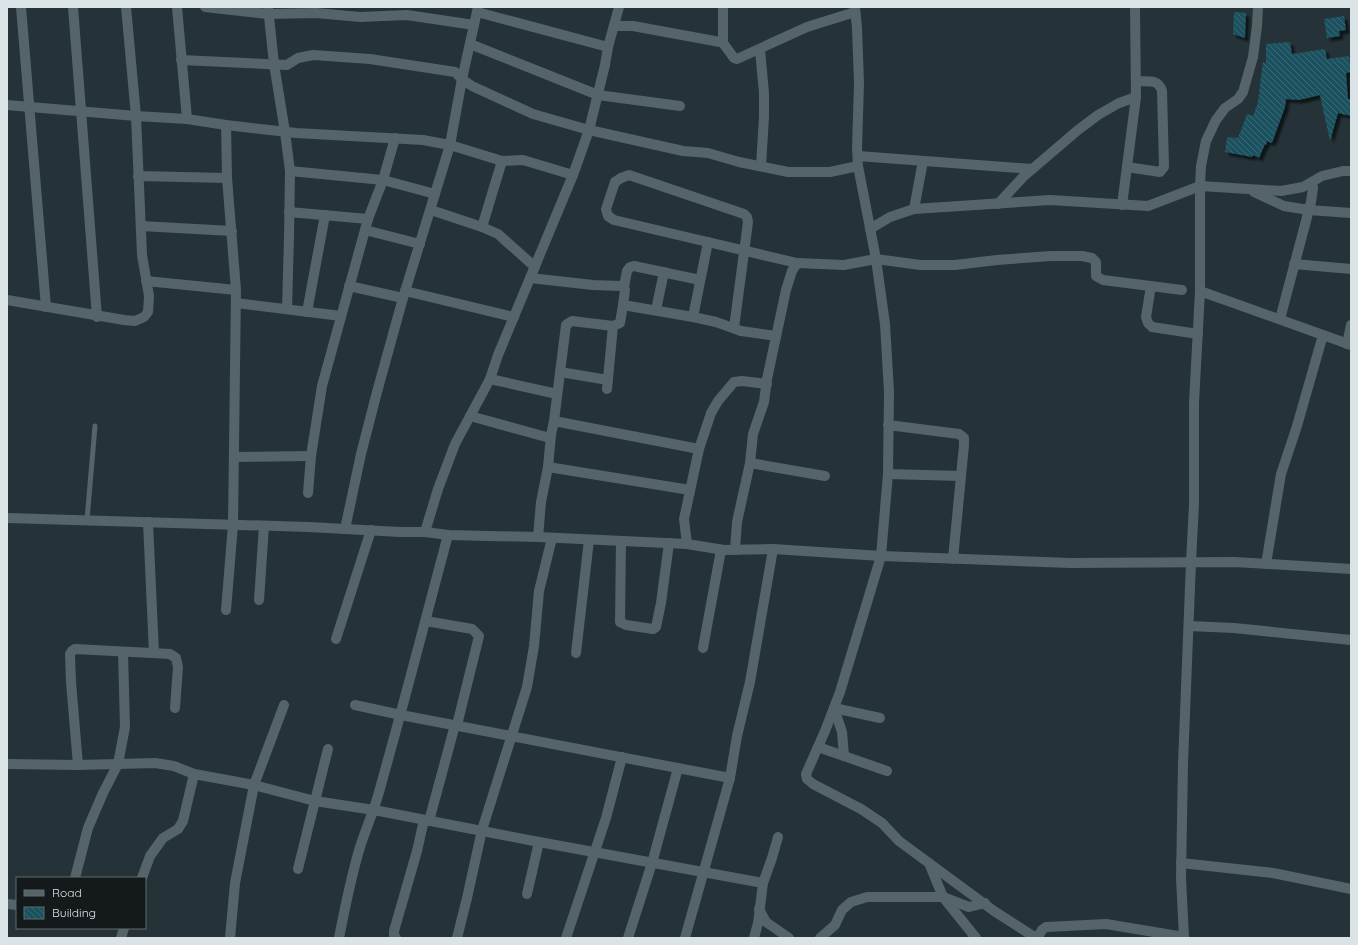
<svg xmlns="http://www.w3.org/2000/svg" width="1358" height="945" font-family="Quicksand,sans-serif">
<defs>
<pattern id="building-back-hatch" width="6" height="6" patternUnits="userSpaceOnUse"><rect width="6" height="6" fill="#1a515f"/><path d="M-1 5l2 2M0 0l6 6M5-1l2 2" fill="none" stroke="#3b6a76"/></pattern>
<filter id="shadow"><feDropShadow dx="3.5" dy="3.5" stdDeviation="1" flood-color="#0009"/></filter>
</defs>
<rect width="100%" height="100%" fill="#253338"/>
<g fill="url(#building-back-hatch)" filter="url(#shadow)">
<path d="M 1234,12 L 1246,13 L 1245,38 L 1233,34 Z"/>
<path d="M 1344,16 L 1346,30 L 1339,31 L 1340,36 L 1327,38 L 1324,19 Z"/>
<path d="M 1290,42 L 1292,54 L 1325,49 L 1327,59 L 1349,56 L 1351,72 L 1346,73 L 1348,99 L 1351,99 L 1351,116 L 1338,113 L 1330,141 L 1320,95 L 1299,100 L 1286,99 L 1285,107 L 1272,143 L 1267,141 L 1266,145 L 1265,144 L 1259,158 L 1253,155 L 1252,157 L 1225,152 L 1227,137 L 1238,138 L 1247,114 L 1253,116 L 1258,102 L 1263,62 L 1266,63 L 1266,44 Z"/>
</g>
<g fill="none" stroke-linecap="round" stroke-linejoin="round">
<path stroke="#556469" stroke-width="5" d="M 87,520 L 95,426"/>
<g stroke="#556469" stroke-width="10">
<path d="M 21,7 L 46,307"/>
<path d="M 73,7 L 97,317"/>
<path d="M 177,7 L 187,119"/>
<path d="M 205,7 L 268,14 L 316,13 L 360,17 L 407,15 L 474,25"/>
<path d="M 268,7 L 274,64 L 285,132 L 290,171 L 289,237 L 287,309"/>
<path d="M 855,7 L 857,28 L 859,83 L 857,148 L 858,166 L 876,259 L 885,324 L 889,392 L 888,474 L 881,556 L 840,692 L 825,731 L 806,774 L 807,779 L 813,784 L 861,809 L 882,823 L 899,841 L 994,911 L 1036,938"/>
<path d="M 477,12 L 608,47"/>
<path d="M 614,26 L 633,26 L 720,42 L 723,43 L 734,58 L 737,59 L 807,27 L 855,12"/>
<path d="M 723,43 L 723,7"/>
<path d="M 470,44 L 598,95 L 680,106"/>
<path d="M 760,50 L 764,93 L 764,117 L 761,166"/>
<path d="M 181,60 L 287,65 L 298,58 L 313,55 L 370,59 L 455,72 L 462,79 L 472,86 L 533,114 L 589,130 L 683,151 L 708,153 L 739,162 L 788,172 L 830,172 L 858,166"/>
<path d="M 7,105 L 136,116 L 187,119 L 226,125 L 296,133 L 423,140 L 450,145 L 502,161 L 523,160 L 573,175"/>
<path d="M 226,125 L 227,178 L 236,290 L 233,525 L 226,610"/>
<path d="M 858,156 L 1032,169"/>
<path d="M 1127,167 L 1160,172 L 1164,167 L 1162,91 C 1158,78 1148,82 1136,81"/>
<path d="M 290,171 L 383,180 L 435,194"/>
<path d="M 138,176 L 227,178"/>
<path d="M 1254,192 L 1284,206 L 1309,210 L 1351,213"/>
<path d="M 998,204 L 1023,177 L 1078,130 L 1098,115 L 1119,103 L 1136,97"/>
<path d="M 1122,205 L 1136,97 L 1135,7"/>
<path d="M 914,209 L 923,161"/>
<path d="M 431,210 L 482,227 L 498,234 L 535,267"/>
<path d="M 289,212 L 368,219"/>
<path d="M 141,226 L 232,231"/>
<path d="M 482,227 L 502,161"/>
<path d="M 870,229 L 890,217 L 914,209 L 1050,200 L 1148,206 L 1200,186 L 1281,191 L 1303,187 L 1322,176 L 1343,171 L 1351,171"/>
<path d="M 365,230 L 420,244"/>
<path d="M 1294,264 L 1351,269"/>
<path d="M 530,278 L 593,285 L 621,286 L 624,287 L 625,290 L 623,305 L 693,317 L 716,322 L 741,331 L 776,336"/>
<path d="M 146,281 L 236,290"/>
<path d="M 349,286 L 403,298"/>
<path d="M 1151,286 L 1146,317 L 1148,323 L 1152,327 L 1198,334"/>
<path d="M 624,287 L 627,271 L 630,267 L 634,266 L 700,280"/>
<path d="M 405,291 L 514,317"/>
<path d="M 1200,291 L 1351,345"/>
<path d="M 7,300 L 124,320 L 135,321 L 144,317 L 148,312 L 149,296 L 142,255 L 136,116 L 126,7"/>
<path d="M 236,303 L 341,316"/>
<path d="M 656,310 L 664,272"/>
<path d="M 307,312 L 325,215"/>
<path d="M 693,317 L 708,242"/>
<path d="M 1280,319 L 1311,202 L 1313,188 L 1312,182"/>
<path d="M 734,328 L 748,222 L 747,217 L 744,214 L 629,175 L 621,178 L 615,182 L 606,209 L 608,216 L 614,220 C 675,234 736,249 797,263"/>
<path d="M 1347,344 L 1351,325"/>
<path d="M 560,372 L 608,380"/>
<path d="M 490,379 L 557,394"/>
<path d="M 607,389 L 613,326"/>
<path d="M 470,416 L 550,438"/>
<path d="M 554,421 L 699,449"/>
<path d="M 888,425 L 959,434 L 964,438 L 964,445 L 953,559"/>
<path d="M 234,457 L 311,456"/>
<path d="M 750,463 L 825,476"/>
<path d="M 548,467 L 690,490"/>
<path d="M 888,474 L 961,476"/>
<path d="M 308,493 L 311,456 L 322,386 L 368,219 L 383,180 L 395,138"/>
<path d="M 7,518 L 309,527 L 400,532 L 425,532 L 448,535 L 538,537 L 687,544 L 724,550 L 773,549 L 881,556 L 1070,563 L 1235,562 L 1351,569"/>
<path d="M 148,522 L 154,653"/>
<path d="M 345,529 L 361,454 L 377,392 L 403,298 L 450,145 L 462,79 L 478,7"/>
<path d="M 425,532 L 438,489 L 455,444 L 490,379 L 498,355 L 573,175 L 589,130 L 605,65 L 608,47 L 619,7"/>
<path d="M 538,537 L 541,502 L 548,467 L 551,435 L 554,421 L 566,325 L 572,321 L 613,326 L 620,323 L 623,305"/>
<path d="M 621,541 L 620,622 L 626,625 L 653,629 L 656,627 L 661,603 L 669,543"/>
<path d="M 687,544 L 684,519 L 699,449 L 711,413 L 718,401 L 734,382 L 742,381 L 767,384"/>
<path d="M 735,550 L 737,522 L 750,463 L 753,434 L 764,402 L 767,379 L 786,290 L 792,271 L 797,263 L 844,265 L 876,259 L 920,265 L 955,265 L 997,260 L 1051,256 L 1082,256 L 1092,258 L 1096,262 L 1096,276 L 1103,280 L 1182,290"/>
<path d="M 1266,564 L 1281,474 L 1297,426 L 1323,335"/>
<path d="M 259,600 L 264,526"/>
<path d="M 426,621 L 472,629 L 479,636 L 457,725"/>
<path d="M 1189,626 L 1234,628 L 1351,640"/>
<path d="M 336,639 L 371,530"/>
<path d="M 703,648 L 721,550"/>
<path d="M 576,653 L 589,540"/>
<path d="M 355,705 L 401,715 L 730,778"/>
<path d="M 834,708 L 842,732 L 844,756"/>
<path d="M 834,708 L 880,718"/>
<path d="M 818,747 L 887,771"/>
<path d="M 7,764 L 78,765 L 155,763 L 174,766 L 194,774 L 254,785 L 315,801 L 374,810 L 539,842 L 763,883"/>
<path d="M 78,765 L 71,682 L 70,654 L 72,651 L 75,649 L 170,654 L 176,658 L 178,667 L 175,708"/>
<path d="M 429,821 L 455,725"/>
<path d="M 929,863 L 943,897 L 976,938"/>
<path d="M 1181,863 L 1273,873 L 1351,889"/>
<path d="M 298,869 L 328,749"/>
<path d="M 75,878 L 88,828 L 103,793 L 118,764 L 125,727 L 123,652"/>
<path d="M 142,878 L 150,856 L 163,838 L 178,829 L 183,821 L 194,774"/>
<path d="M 527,894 L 539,842"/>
<path d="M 7,904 L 17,905"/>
<path d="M 759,909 L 766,922 L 789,938"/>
<path d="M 121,938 L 124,928"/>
<path d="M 230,938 L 235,883 L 254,785 L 284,705"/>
<path d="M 339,938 C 345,907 351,877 360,847 C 366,828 374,811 379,792 C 403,707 425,621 448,535"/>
<path d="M 396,938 L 394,936 L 394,931 L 417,851 L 424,820"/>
<path d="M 457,938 L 467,898 L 482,830 L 527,687 L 534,646 L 539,591 L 552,538"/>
<path d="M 566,938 L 606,818 L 622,757"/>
<path d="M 628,938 L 652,863 L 678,768"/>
<path d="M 685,938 L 730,778 L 737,736 L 750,682 L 773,549"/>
<path d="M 754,938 L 758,923 L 763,883 L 772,858 L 778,837"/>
<path d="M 820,938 L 835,925 L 842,910 L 851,902 L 867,897 L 943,897 L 969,907 L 985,903"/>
<path d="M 1037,938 L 1042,930 L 1046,927 L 1106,924 L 1184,937"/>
<path d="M 1184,938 L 1181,878 L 1183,763 L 1191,562 L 1194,504 L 1194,403 L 1200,291 L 1200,186 L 1201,166 L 1206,141 L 1216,120 L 1225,108 L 1238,99 L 1243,92 L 1253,57 L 1257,26 L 1258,7"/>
</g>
</g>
<rect width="1358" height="945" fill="none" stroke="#dae3e6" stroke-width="16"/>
<rect x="16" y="877" width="130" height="52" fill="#141a1c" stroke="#636a6d"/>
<rect x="24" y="890" width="20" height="6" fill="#556469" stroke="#636a6d"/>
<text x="52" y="897" font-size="12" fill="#dae3e6">Road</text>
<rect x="24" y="907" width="20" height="12" fill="url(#building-back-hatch)" stroke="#636a6d"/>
<text x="52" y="917" font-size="12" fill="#dae3e6">Building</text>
</svg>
